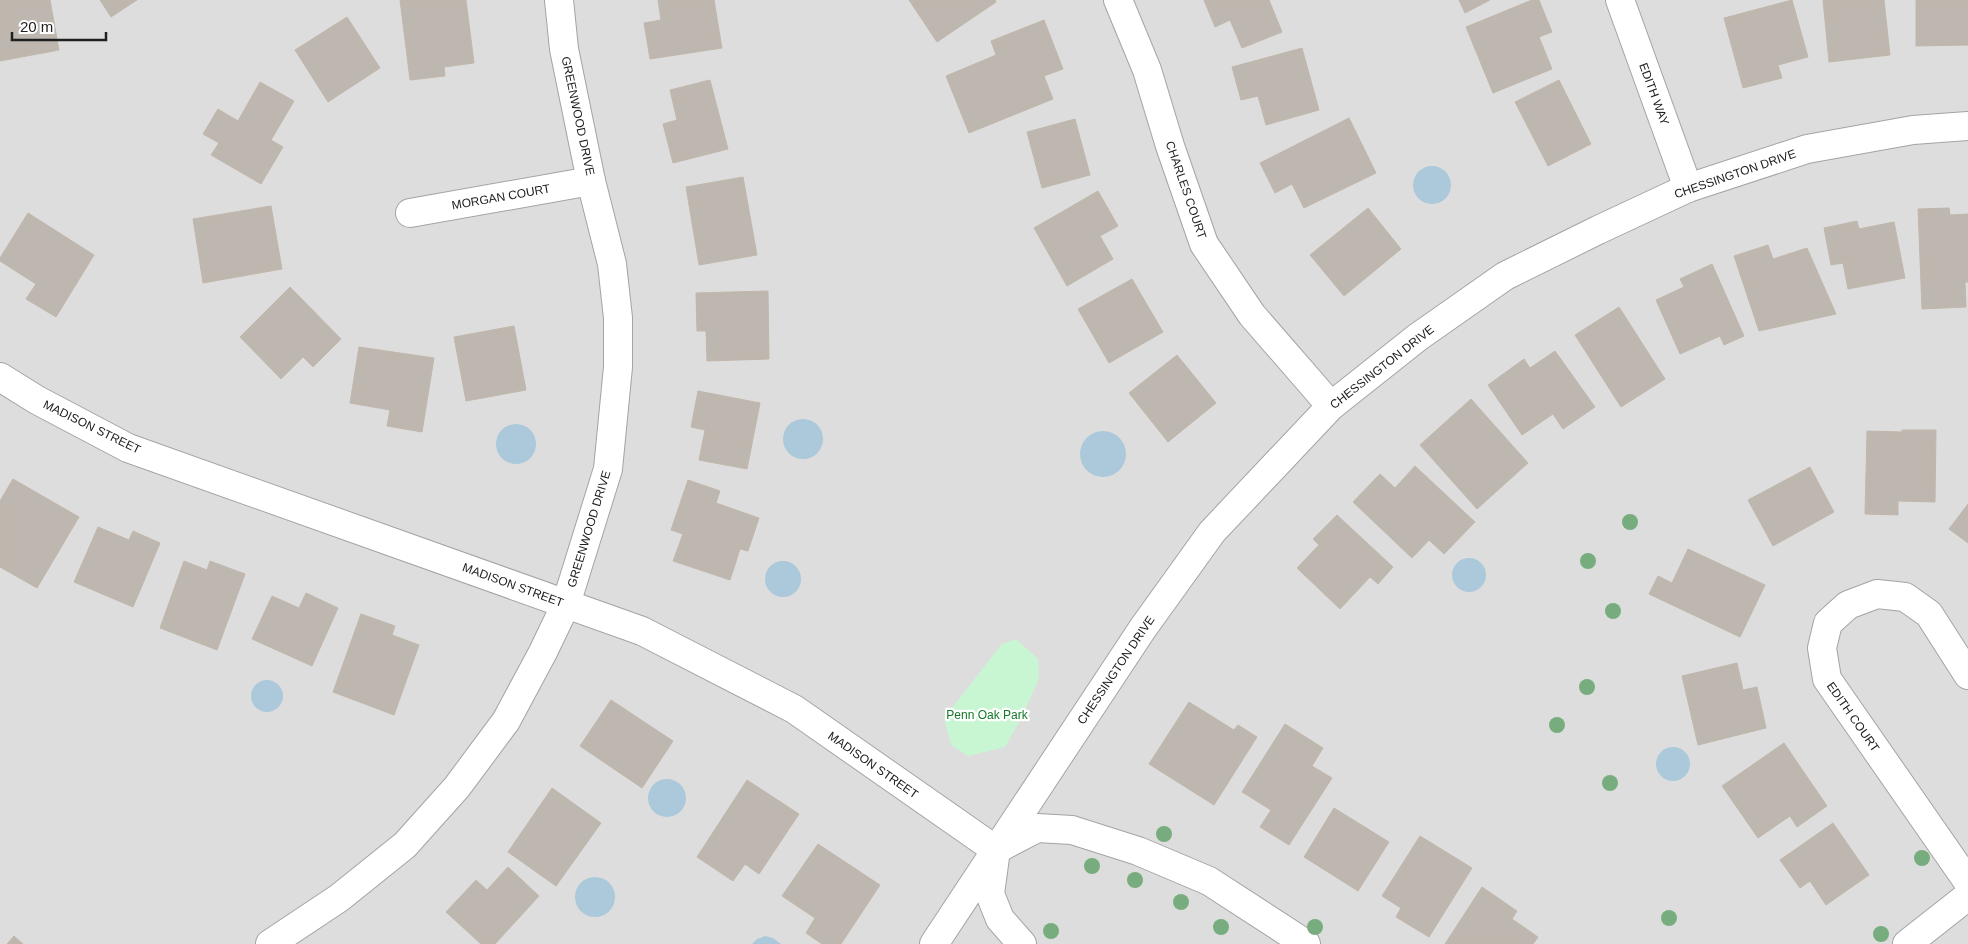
<svg xmlns="http://www.w3.org/2000/svg" width="1968" height="944" font-family="Arial,sans-serif">
<rect width="100%" height="100%" fill="#f0eee7"/>
<rect fill="#dedddd" x="0" y="0" width="1968" height="944"/>
<path fill="#c9f6d2" d="M 1016,639 L 1038,659 L 1039,679 L 1019,722 L 1005,747 L 968,756 L 951,745 L 944,718 L 1002,644 Z"/>
<g fill="#abc9da">
<circle cx="1432" cy="185" r="19"/>
<circle cx="803" cy="439" r="20"/>
<circle cx="516" cy="444" r="20"/>
<circle cx="1103" cy="454" r="23"/>
<circle cx="1469" cy="575" r="17"/>
<circle cx="783" cy="579" r="18"/>
<circle cx="267" cy="696" r="16"/>
<circle cx="1673" cy="764" r="17"/>
<circle cx="667" cy="798" r="19"/>
<circle cx="595" cy="897" r="20"/>
<path d="M 765,936 L 773,938 L 781,944 L 752,944 L 757,939 Z"/>
</g>
<g fill="#bdb7b0" stroke="#c1b7ab">
<path d="M 0,0 L 50,0 L 59,50 L 0,61 Z"/>
<path d="M 100,0 L 137,0 L 111,17 Z"/>
<path d="M 400,0 L 466,0 L 474,63 L 444,67 L 445,76 L 410,80 Z"/>
<path d="M 658,0 L 714,0 L 722,48 L 650,59 L 644,23 L 661,20 Z"/>
<path d="M 909,0 L 995,0 L 996,2 L 937,42 Z"/>
<path d="M 1204,0 L 1269,0 L 1282,32 L 1242,48 L 1230,20 L 1215,27 Z"/>
<path d="M 1459,0 L 1490,0 L 1465,13 Z"/>
<path d="M 1532,0 L 1539,0 L 1552,32 L 1539,37 L 1552,69 L 1493,93 L 1466,27 Z"/>
<path d="M 1792,0 L 1808,57 L 1778,65 L 1782,78 L 1743,88 L 1724,18 Z"/>
<path d="M 1823,0 L 1884,0 L 1890,55 L 1829,62 Z"/>
<path d="M 1916,0 L 1968,0 L 1968,45 L 1916,46 Z"/>
<path d="M 347,17 L 380,68 L 328,102 L 295,50 Z"/>
<path d="M 1044,20 L 1063,69 L 1044,76 L 1053,99 L 969,133 L 946,76 L 996,55 L 991,41 Z"/>
<path d="M 1302,48 L 1319,110 L 1266,125 L 1258,96 L 1241,100 L 1232,67 Z"/>
<path d="M 710,80 L 728,149 L 673,163 L 663,124 L 677,120 L 670,90 Z"/>
<path d="M 1559,80 L 1591,144 L 1548,166 L 1515,102 Z"/>
<path d="M 260,82 L 294,101 L 271,140 L 283,147 L 261,184 L 211,155 L 219,143 L 203,134 L 218,109 L 238,121 Z"/>
<path d="M 1349,118 L 1376,173 L 1304,208 L 1292,184 L 1275,193 L 1260,163 Z"/>
<path d="M 1075,119 L 1090,175 L 1042,188 L 1027,132 Z"/>
<path d="M 743,177 L 757,255 L 699,265 L 686,187 Z"/>
<path d="M 1098,191 L 1118,226 L 1100,236 L 1113,259 L 1067,286 L 1034,228 Z"/>
<path d="M 271,206 L 282,269 L 203,283 L 193,219 Z"/>
<path d="M 1368,208 L 1401,249 L 1344,296 L 1310,255 Z"/>
<path d="M 1949,208 L 1950,215 L 1968,214 L 1968,282 L 1965,282 L 1966,307 L 1922,309 L 1918,209 Z"/>
<path d="M 28,213 L 94,255 L 56,317 L 26,299 L 36,284 L 0,261 L 0,258 Z"/>
<path d="M 1857,221 L 1859,229 L 1894,222 L 1905,278 L 1848,289 L 1843,263 L 1831,265 L 1824,228 Z"/>
<path d="M 1768,245 L 1773,259 L 1807,248 L 1836,314 L 1759,331 L 1734,256 Z"/>
<path d="M 1712,264 L 1744,336 L 1724,345 L 1720,336 L 1680,354 L 1656,300 L 1684,287 L 1680,279 Z"/>
<path d="M 1132,279 L 1163,332 L 1109,363 L 1078,309 Z"/>
<path d="M 290,287 L 341,339 L 313,367 L 303,357 L 281,379 L 240,337 Z"/>
<path d="M 768,291 L 769,359 L 707,361 L 706,331 L 697,331 L 696,293 Z"/>
<path d="M 1619,307 L 1665,379 L 1621,407 L 1575,335 Z"/>
<path d="M 514,326 L 526,390 L 466,401 L 454,337 Z"/>
<path d="M 359,347 L 434,358 L 422,432 L 387,426 L 390,410 L 350,403 Z"/>
<path d="M 1555,351 L 1595,407 L 1563,429 L 1553,414 L 1522,435 L 1488,385 L 1524,359 L 1530,368 Z"/>
<path d="M 1177,355 L 1216,403 L 1168,442 L 1129,393 Z"/>
<path d="M 698,391 L 760,403 L 747,469 L 699,460 L 705,430 L 691,427 Z"/>
<path d="M 1471,399 L 1528,463 L 1477,509 L 1420,445 Z"/>
<path d="M 1902,430 L 1936,430 L 1935,502 L 1898,501 L 1898,515 L 1865,514 L 1867,431 L 1902,432 Z"/>
<path d="M 1415,466 L 1475,522 L 1444,554 L 1429,540 L 1412,558 L 1353,502 L 1380,474 L 1395,488 Z"/>
<path d="M 1810,467 L 1834,512 L 1773,546 L 1748,500 Z"/>
<path d="M 13,479 L 79,517 L 37,588 L 0,567 L 0,501 Z"/>
<path d="M 688,480 L 720,491 L 716,503 L 759,518 L 748,551 L 740,549 L 730,580 L 673,561 L 683,534 L 671,530 Z"/>
<path d="M 1968,504 L 1968,543 L 1949,529 Z"/>
<path d="M 1337,515 L 1393,567 L 1378,584 L 1370,577 L 1340,609 L 1297,568 L 1319,545 L 1313,539 Z"/>
<path d="M 98,527 L 129,540 L 133,531 L 160,543 L 133,607 L 74,582 Z"/>
<path d="M 1688,549 L 1765,585 L 1740,637 L 1649,594 L 1658,576 L 1672,583 Z"/>
<path d="M 184,561 L 207,570 L 210,561 L 245,574 L 217,650 L 160,628 Z"/>
<path d="M 306,593 L 338,608 L 312,666 L 252,639 L 272,596 L 299,608 Z"/>
<path d="M 361,614 L 395,626 L 392,635 L 419,645 L 394,715 L 333,692 Z"/>
<path d="M 1737,663 L 1743,690 L 1757,687 L 1766,728 L 1698,745 L 1682,676 Z"/>
<path d="M 611,700 L 673,741 L 642,788 L 580,746 Z"/>
<path d="M 1189,702 L 1234,730 L 1238,725 L 1257,737 L 1214,805 L 1149,764 Z"/>
<path d="M 1285,724 L 1323,748 L 1312,766 L 1332,778 L 1289,845 L 1260,827 L 1271,810 L 1242,792 Z"/>
<path d="M 1784,743 L 1827,806 L 1797,827 L 1790,816 L 1758,838 L 1722,786 Z"/>
<path d="M 747,780 L 799,814 L 759,874 L 745,864 L 733,881 L 697,857 Z"/>
<path d="M 552,788 L 601,823 L 556,886 L 508,852 Z"/>
<path d="M 1334,808 L 1389,842 L 1358,891 L 1304,857 Z"/>
<path d="M 1833,823 L 1869,875 L 1826,905 L 1810,881 L 1800,888 L 1780,860 Z"/>
<path d="M 1420,836 L 1472,868 L 1429,937 L 1396,917 L 1401,908 L 1382,896 Z"/>
<path d="M 818,844 L 880,885 L 841,944 L 822,944 L 806,933 L 815,918 L 782,896 Z"/>
<path d="M 508,867 L 539,896 L 495,944 L 481,944 L 446,912 L 476,880 L 487,890 Z"/>
<path d="M 1482,887 L 1517,911 L 1512,919 L 1538,937 L 1533,944 L 1445,944 Z"/>
<path d="M 14,936 L 23,944 L 7,944 Z"/>
</g>
<g fill="none" stroke-linecap="round" stroke-linejoin="round">
<defs>
<g id="street">
<path d="M 1118,0 L 1147,70 L 1170,146 L 1204,244 L 1252,315 L 1331,406"/>
<path d="M 1620,0 L 1688,188"/>
<path d="M 410,213 L 591,181"/>
<path d="M 0,377 L 37,400 L 128,448 L 642,631 L 794,709 L 996,850"/>
<path d="M 1968,675 L 1929,614 L 1905,597 L 1877,594 L 1848,605 L 1828,623 L 1822,648 L 1827,679 L 1968,882"/>
<path d="M 999,848 L 1037,828 L 1072,830 L 1138,851 L 1209,881 L 1306,944"/>
<path d="M 995,857 L 990,894 L 1000,919 L 1022,944"/>
<path d="M 270,944 L 339,898 L 405,845 L 457,787 L 506,721 L 543,652 L 566,604 L 608,469 L 618,367 L 618,318 L 612,264 L 591,181 L 564,49 L 559,0"/>
<path d="M 934,944 L 1143,628 L 1212,532 L 1331,406 L 1418,337 L 1505,276 L 1598,230 L 1688,188 L 1807,149 L 1913,130 L 1968,126"/>
<path d="M 1907,944 L 1968,896"/>
</g>
</defs>
<use href="#street" stroke="#a4a4a4" stroke-width="30"/>
<use href="#street" stroke="#fff" stroke-width="28"/>
</g>
<g fill="#77ad7e">
<circle cx="1630" cy="522" r="8"/>
<circle cx="1588" cy="561" r="8"/>
<circle cx="1613" cy="611" r="8"/>
<circle cx="1587" cy="687" r="8"/>
<circle cx="1557" cy="725" r="8"/>
<circle cx="1610" cy="783" r="8"/>
<circle cx="1164" cy="834" r="8"/>
<circle cx="1922" cy="858" r="8"/>
<circle cx="1092" cy="866" r="8"/>
<circle cx="1135" cy="880" r="8"/>
<circle cx="1181" cy="902" r="8"/>
<circle cx="1669" cy="918" r="8"/>
<circle cx="1221" cy="927" r="8"/>
<circle cx="1315" cy="927" r="8"/>
<circle cx="1051" cy="931" r="8"/>
<circle cx="1881" cy="934" r="8"/>
</g>
<g text-anchor="middle" stroke-width="4.5" stroke-linejoin="round" paint-order="stroke">
<g font-size="12" fill="#202020" stroke="#fff">
<text transform="translate(1654 94) rotate(70)" y="4">EDITH WAY</text>
<text transform="translate(578 116) rotate(78)" y="4">GREENWOOD DRIVE</text>
<text transform="translate(1735 174) rotate(-19)" y="4">CHESSINGTON DRIVE</text>
<text transform="translate(1186 190) rotate(71)" y="4">CHARLES COURT</text>
<text transform="translate(501 197) rotate(-10)" y="4">MORGAN COURT</text>
<text transform="translate(1382 367) rotate(-38)" y="4">CHESSINGTON DRIVE</text>
<text transform="translate(92 427) rotate(26)" y="4">MADISON STREET</text>
<text transform="translate(589 529) rotate(-73)" y="4">GREENWOOD DRIVE</text>
<text transform="translate(513 585) rotate(20)" y="4">MADISON STREET</text>
<text transform="translate(1116 670) rotate(-56)" y="4">CHESSINGTON DRIVE</text>
<text transform="translate(1853 717) rotate(55)" y="4">EDITH COURT</text>
<text transform="translate(873 765) rotate(35)" y="4">MADISON STREET</text>
</g>
<g font-size="12" fill="#147829" stroke="#fff">
<text x="987" y="719">Penn Oak Park</text>
</g>
</g>
<path d="M12 32v8h94v-8" fill="none" stroke="#202020" stroke-width="2.5"/>
<text x="20" y="32" font-size="15" fill="#202020" stroke="#ffffff" stroke-width="4" paint-order="stroke">20 m</text>
</svg>
